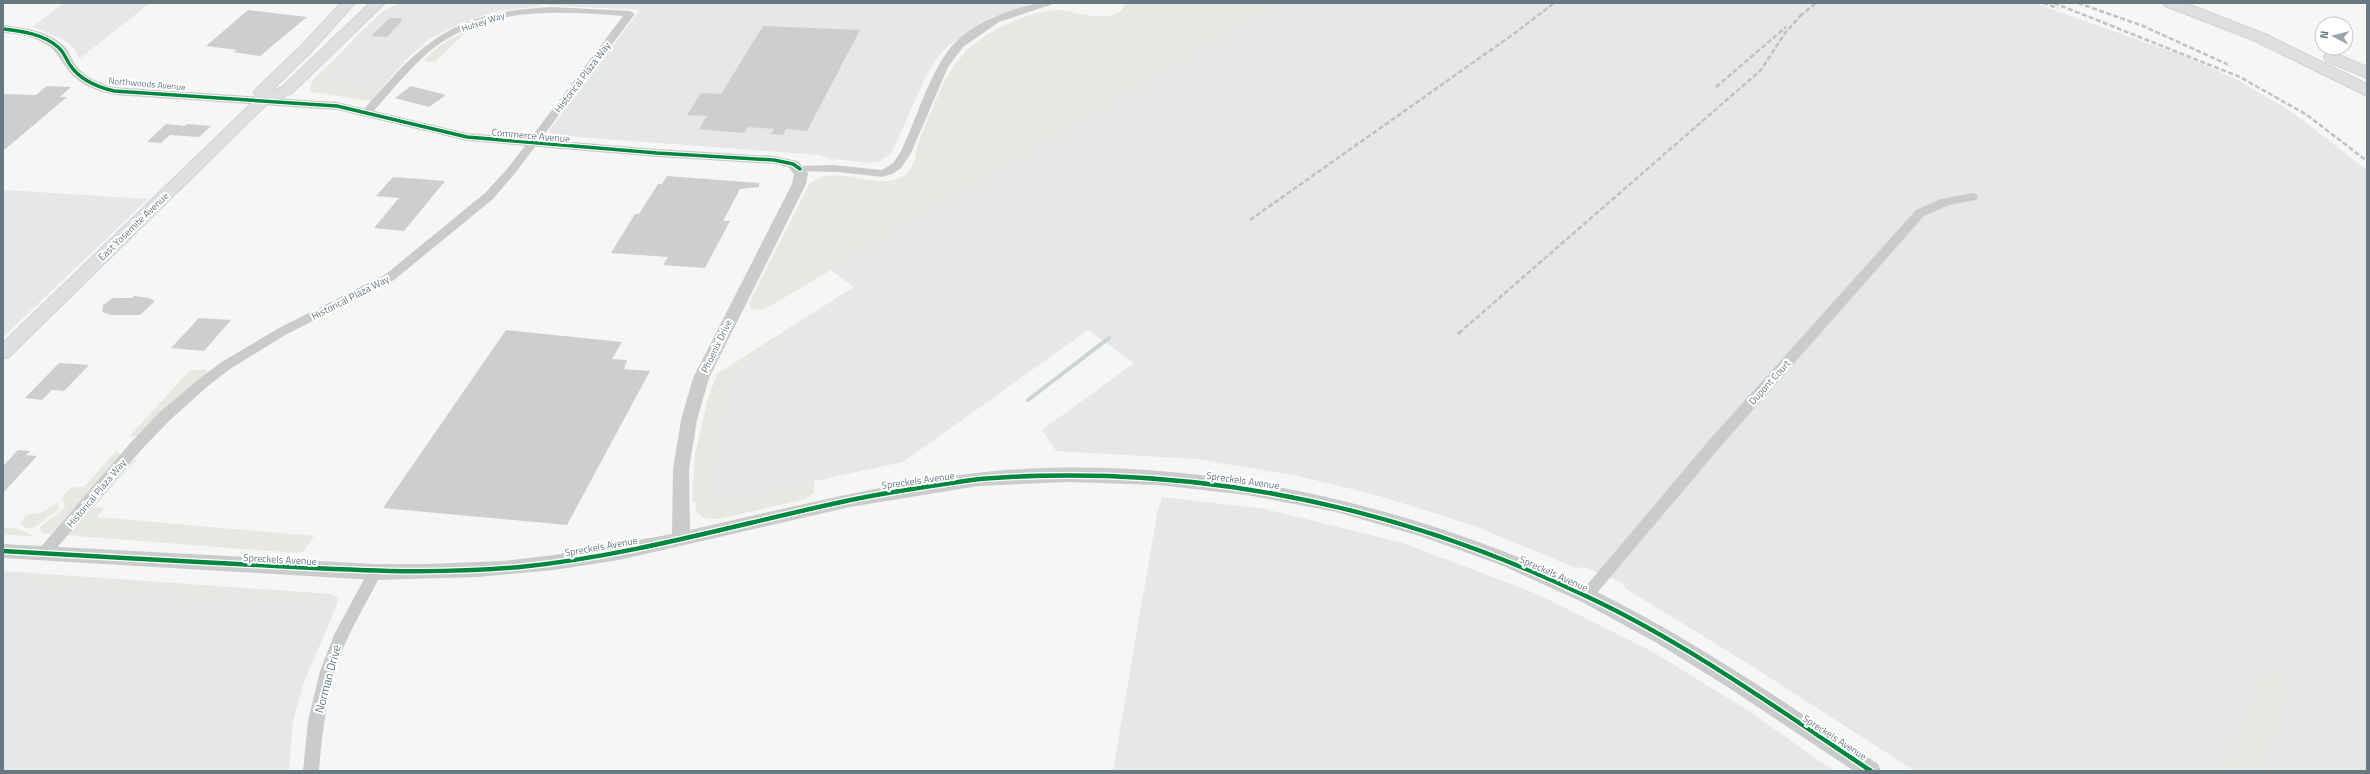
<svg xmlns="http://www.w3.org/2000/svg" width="2370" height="774" font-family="'Titillium Web',sans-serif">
<rect width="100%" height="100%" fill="#f6f6f5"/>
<g fill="#e6e7e7">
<path d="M 64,3 L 150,3 L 79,59 L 75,49 L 63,39 L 32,27 Z"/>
<path d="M 398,3 L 1033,3 L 993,17 L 948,46 L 935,60 L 926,76 L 892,152 L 881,161 L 871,163 L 831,159 L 820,155 L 550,135 L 549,131 L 640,10 L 544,5 L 495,12 L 461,23 L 429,39 L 407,59 L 384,85 L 321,81 L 338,64 L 331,63 L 360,33 L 381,13 Z"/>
<path d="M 1280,3 L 2034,3 L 2184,56 L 2236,79 L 2292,112 L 2367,170 L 2367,771 L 1915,771 L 1739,658 L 1626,589 L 1622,583 L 1585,567 L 1576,568 L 1475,526 L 1376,495 L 1298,476 L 1196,459 L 1056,451 L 1042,430 L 1134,363 L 1088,330 L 903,462 L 716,502 L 718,441 L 738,370 L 744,366 L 741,363 L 795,329 L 792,326 L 854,287 L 830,270 Z"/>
<path d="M 5,190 L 148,199 L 3,337 L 3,191 Z"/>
<path d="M 1162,497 L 1265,509 L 1403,543 L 1537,594 L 1651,651 L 1749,711 L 1834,771 L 1113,771 L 1157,514 Z"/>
<path d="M 3,571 L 332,594 L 338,599 L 336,607 L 304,682 L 293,721 L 289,771 L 3,771 Z"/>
</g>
<g fill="#e6e8e3">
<path d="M 1125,3 L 1280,3 L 765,309 L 752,310 L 749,303 L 810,183 C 841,161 883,197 908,172 C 916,164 915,153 918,144 C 941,90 949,50 1007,24 C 1022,17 1039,11 1056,10 C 1072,9 1118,29 1125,3 Z"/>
<path d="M 469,29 L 435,62 L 423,61 L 441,45 Z"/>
<path d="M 331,63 L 339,63 L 322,81 L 386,85 L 371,101 L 312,92 L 310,88 L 312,81 Z"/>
<path d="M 792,326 L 795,329 L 741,363 L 744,366 L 738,370 L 718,442 L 716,502 L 814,481 L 814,493 L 805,499 L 719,519 L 705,518 L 697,513 L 695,502 L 692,501 L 695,454 L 708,399 L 717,374 Z"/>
<path d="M 190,370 L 206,370 L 208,374 L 139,435 L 129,437 Z"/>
<path d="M 116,451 L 121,455 L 51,534 L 42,533 L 40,527 L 64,508 L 65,504 L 62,500 C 67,489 70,486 84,487 Z"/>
<path d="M 137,459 L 94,507 L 104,508 L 97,517 L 314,536 L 303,552 L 296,553 L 65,535 L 129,463 Z"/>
<path d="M 57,503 L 60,508 L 34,528 L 26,528 L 20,524 L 26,515 L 43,512 Z"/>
<path d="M 3,528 L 14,528 L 35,536 L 3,535 Z"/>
<path d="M 38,575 L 155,584 L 147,594 L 82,587 L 61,590 L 24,587 L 31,578 Z"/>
<path d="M 173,584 L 217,587 L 222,591 L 222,598 L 220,600 L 164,596 Z"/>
<path d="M 257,590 L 323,595 C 316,607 251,603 236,602 L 248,592 Z"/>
<path d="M 2265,666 L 2294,681 L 2259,771 L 2223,771 Z"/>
</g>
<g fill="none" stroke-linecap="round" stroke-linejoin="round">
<path stroke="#ccd3d6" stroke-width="4" d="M 1028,400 L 1109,338"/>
</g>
<g fill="#cdcecf">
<path d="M 248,10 L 307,17 L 260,56 L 233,52 L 237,50 L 206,46 Z"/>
<path d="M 390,18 L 402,18 L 400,21 L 402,21 L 387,37 L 371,36 Z"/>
<path d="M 763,26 L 860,30 L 807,131 L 786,129 L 783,135 L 771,134 L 774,129 L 748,127 L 744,133 L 699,129 L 707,116 L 687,115 L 701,93 L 721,94 Z"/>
<path d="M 47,86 L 71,87 L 60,97 L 67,97 L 3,151 L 3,94 L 36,95 Z"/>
<path d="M 411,86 L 446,95 L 429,107 L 395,98 Z"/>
<path d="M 166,124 L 185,126 L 187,124 L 211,126 L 199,137 L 170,135 L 161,143 L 147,142 Z"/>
<path d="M 667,176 L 759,183 L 759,187 L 740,189 L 723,221 L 730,221 L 705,268 L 663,265 L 668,257 L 611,253 L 635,214 L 639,214 L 658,184 L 662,184 Z"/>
<path d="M 393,177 L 445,181 L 404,231 L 374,228 L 399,198 L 376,196 Z"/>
<path d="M 134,296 L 149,298 L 155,301 L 140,315 L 111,315 L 102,312 L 103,305 L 113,298 L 132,298 Z"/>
<path d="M 199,318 L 231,320 L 204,351 L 171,348 Z"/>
<path d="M 506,330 L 622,342 L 612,359 L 627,360 L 624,369 L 650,371 L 567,525 L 383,508 Z"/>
<path d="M 59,363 L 89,365 L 64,391 L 52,390 L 42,400 L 25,398 Z"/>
<path d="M 18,450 L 30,451 L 26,455 L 37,456 L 3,493 L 3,466 Z"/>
</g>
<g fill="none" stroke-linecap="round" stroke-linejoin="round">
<defs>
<path id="secondary" d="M 341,3 L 355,3 L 310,53 L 269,93 L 282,87 L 370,3 L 385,3 L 292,93 L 268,103 L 9,357 L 3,359 L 3,343 L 256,99 L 254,92 L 256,89 L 300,47 Z"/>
<g id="motorway">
<path d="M 2163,3 L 2185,3 L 2265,34 L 2367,84 L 2367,96 L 2253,40 L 2165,6 Z"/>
<path d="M 2332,52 L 2367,67 L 2367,78 L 2326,61 L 2324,57 L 2326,53 Z"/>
</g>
</defs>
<use href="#secondary" stroke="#d3d4d4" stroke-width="2"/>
<use href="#motorway" stroke="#d2d3d3" stroke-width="2"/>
<g fill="#cacccc" fill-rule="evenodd">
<path d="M 1037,3 L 1056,3 L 999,22 L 963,47 L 948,67 L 911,153 L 901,168 L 892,174 L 882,177 L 839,172 L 796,171 L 796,167 L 800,166 L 834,165 L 882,170 L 893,163 L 900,153 C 916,121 925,85 945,55 C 964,26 1004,11 1037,3 Z"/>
<path d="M 551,7 L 630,11 L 635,14 L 516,172 L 493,199 L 394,280 L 287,334 L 230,369 L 208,386 L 170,420 L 142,449 L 49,557 L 44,559 L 39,557 L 37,553 L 39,549 L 132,441 L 160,412 L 198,380 L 220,363 L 279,328 L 386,274 L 485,193 L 508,168 L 623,16 C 558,11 486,6 431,50 C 409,69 390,93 371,114 L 367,115 L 362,112 C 370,101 381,91 390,80 C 440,25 478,11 551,7 Z"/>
<path d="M 1972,193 L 1976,194 L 1978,197 L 1976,200 L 1949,205 L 1924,216 L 1721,446 L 1591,600 L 1586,602 L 1581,600 L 1579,596 L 1581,592 L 1711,438 L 1916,210 L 1941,199 Z"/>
<path d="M 375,566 L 380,568 L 382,572 C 369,599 352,625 341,654 C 327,691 322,732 319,771 L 303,771 L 308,721 L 320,671 L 334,635 L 370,568 Z"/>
</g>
<path fill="#cacccc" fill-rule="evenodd" d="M 3,25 C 24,28 48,30 64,46 C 69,51 71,58 75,64 C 84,77 99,83 114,87 L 337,102 L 467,133 L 657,149 L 774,156 L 798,161 L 808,173 L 806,184 L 709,378 L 697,420 L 689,469 L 690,530 C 785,509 879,484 976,473 C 1183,450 1411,502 1597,592 C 1696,641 1787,704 1878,764 L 1881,771 L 1854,771 L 1726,686 L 1655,642 L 1582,602 L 1501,565 L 1420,536 L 1336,512 L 1247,495 L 1158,485 L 1068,482 L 978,486 L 850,507 L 619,560 L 554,570 L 478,577 L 375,580 L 3,558 L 3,544 L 375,564 L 426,564 L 503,561 L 554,555 L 672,534 L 673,469 L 681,420 L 693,378 L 792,184 L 794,174 L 788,167 L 774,164 L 657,157 L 467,141 L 337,110 L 114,95 C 94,90 77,84 65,66 C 59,58 56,50 47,45 C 34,36 18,34 3,33 Z"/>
<use href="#secondary" fill="#dedfe0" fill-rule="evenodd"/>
<use href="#motorway" fill="#dedfe0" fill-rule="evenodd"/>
<g stroke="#c0c1c2" stroke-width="2.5" stroke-dasharray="5 2.5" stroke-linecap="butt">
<path d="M 2043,3 L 2058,8"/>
<path d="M 2054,3 L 2240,77 L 2307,115 L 2367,161"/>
<path d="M 2078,3 L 2143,26 L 2231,66"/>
<path d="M 1800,16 L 1816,3"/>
<path d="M 1716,87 L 1786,27"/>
<path d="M 1250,220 L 1515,33 L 1554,3"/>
<path d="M 1459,333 L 1761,70 L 1785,33 L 1803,13"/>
</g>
<path stroke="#c0c1c2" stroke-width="3.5" stroke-dasharray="6 3.5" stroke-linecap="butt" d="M 1458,334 L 1460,332"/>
<defs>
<path id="cycleway-far1" d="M 3,29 C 22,31 43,34 58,47 C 64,52 66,59 70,65 C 80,80 97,87 114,91 L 337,106 L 467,137 L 657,153 L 774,160 L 793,164 L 800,169"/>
<path id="cycleway" d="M 3,551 C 88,556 172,561 257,565 C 345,570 432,575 520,567 C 631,556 738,524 846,501 C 887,492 930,486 972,480 C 1016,475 1063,475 1108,476 C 1275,482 1437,524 1588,597 C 1688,644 1779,710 1871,771"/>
</defs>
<use href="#cycleway-far1" stroke="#fff" stroke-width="5.5"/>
<use href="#cycleway" stroke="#fff" stroke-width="7"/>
<use href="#cycleway-far1" stroke="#00873e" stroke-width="3.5"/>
<use href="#cycleway" stroke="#00873e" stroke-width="4.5"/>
</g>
<g text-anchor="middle" stroke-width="4" stroke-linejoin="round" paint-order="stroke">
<g font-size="9" fill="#687883" stroke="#fff">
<text transform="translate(483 22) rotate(-18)" y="3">Hulsey Way</text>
<text transform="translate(147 84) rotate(5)" y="3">Northwoods Avenue</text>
</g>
<g font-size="10" fill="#687883" stroke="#fff">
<text transform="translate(582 77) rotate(-53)" y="4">Historical Plaza Way</text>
<text transform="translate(531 135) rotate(5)" y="4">Commerce Avenue</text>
<text transform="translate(133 226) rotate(-44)" y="4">East Yosemite Avenue</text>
<text transform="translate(350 297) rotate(-27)" y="4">Historical Plaza Way</text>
<text transform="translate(716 346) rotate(-64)" y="4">Phoenix Drive</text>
<text transform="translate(1769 382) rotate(-48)" y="4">Dupont Court</text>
<text transform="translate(918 480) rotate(-8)" y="4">Spreckels Avenue</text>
<text transform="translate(1243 480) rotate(8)" y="4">Spreckels Avenue</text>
<text transform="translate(96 493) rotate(-50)" y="4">Historical Plaza Way</text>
<text transform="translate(601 546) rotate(-10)" y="4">Spreckels Avenue</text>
<text transform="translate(280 559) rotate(3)" y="4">Spreckels Avenue</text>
<text transform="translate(1554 573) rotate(24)" y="4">Spreckels Avenue</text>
<text transform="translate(1835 737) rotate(33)" y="4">Spreckels Avenue</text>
</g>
<g font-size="12" fill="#687883" stroke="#fff">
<text transform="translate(328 679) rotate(-75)" y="4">Norman Drive</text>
</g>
</g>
<rect width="2370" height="774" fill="none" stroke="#687883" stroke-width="8"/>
<g transform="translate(2334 36) rotate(277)"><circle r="19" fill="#ffffff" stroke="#c3c9cd"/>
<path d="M0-3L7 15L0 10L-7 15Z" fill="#9aa4ab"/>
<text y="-6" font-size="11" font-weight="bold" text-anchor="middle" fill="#687883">N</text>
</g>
</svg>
